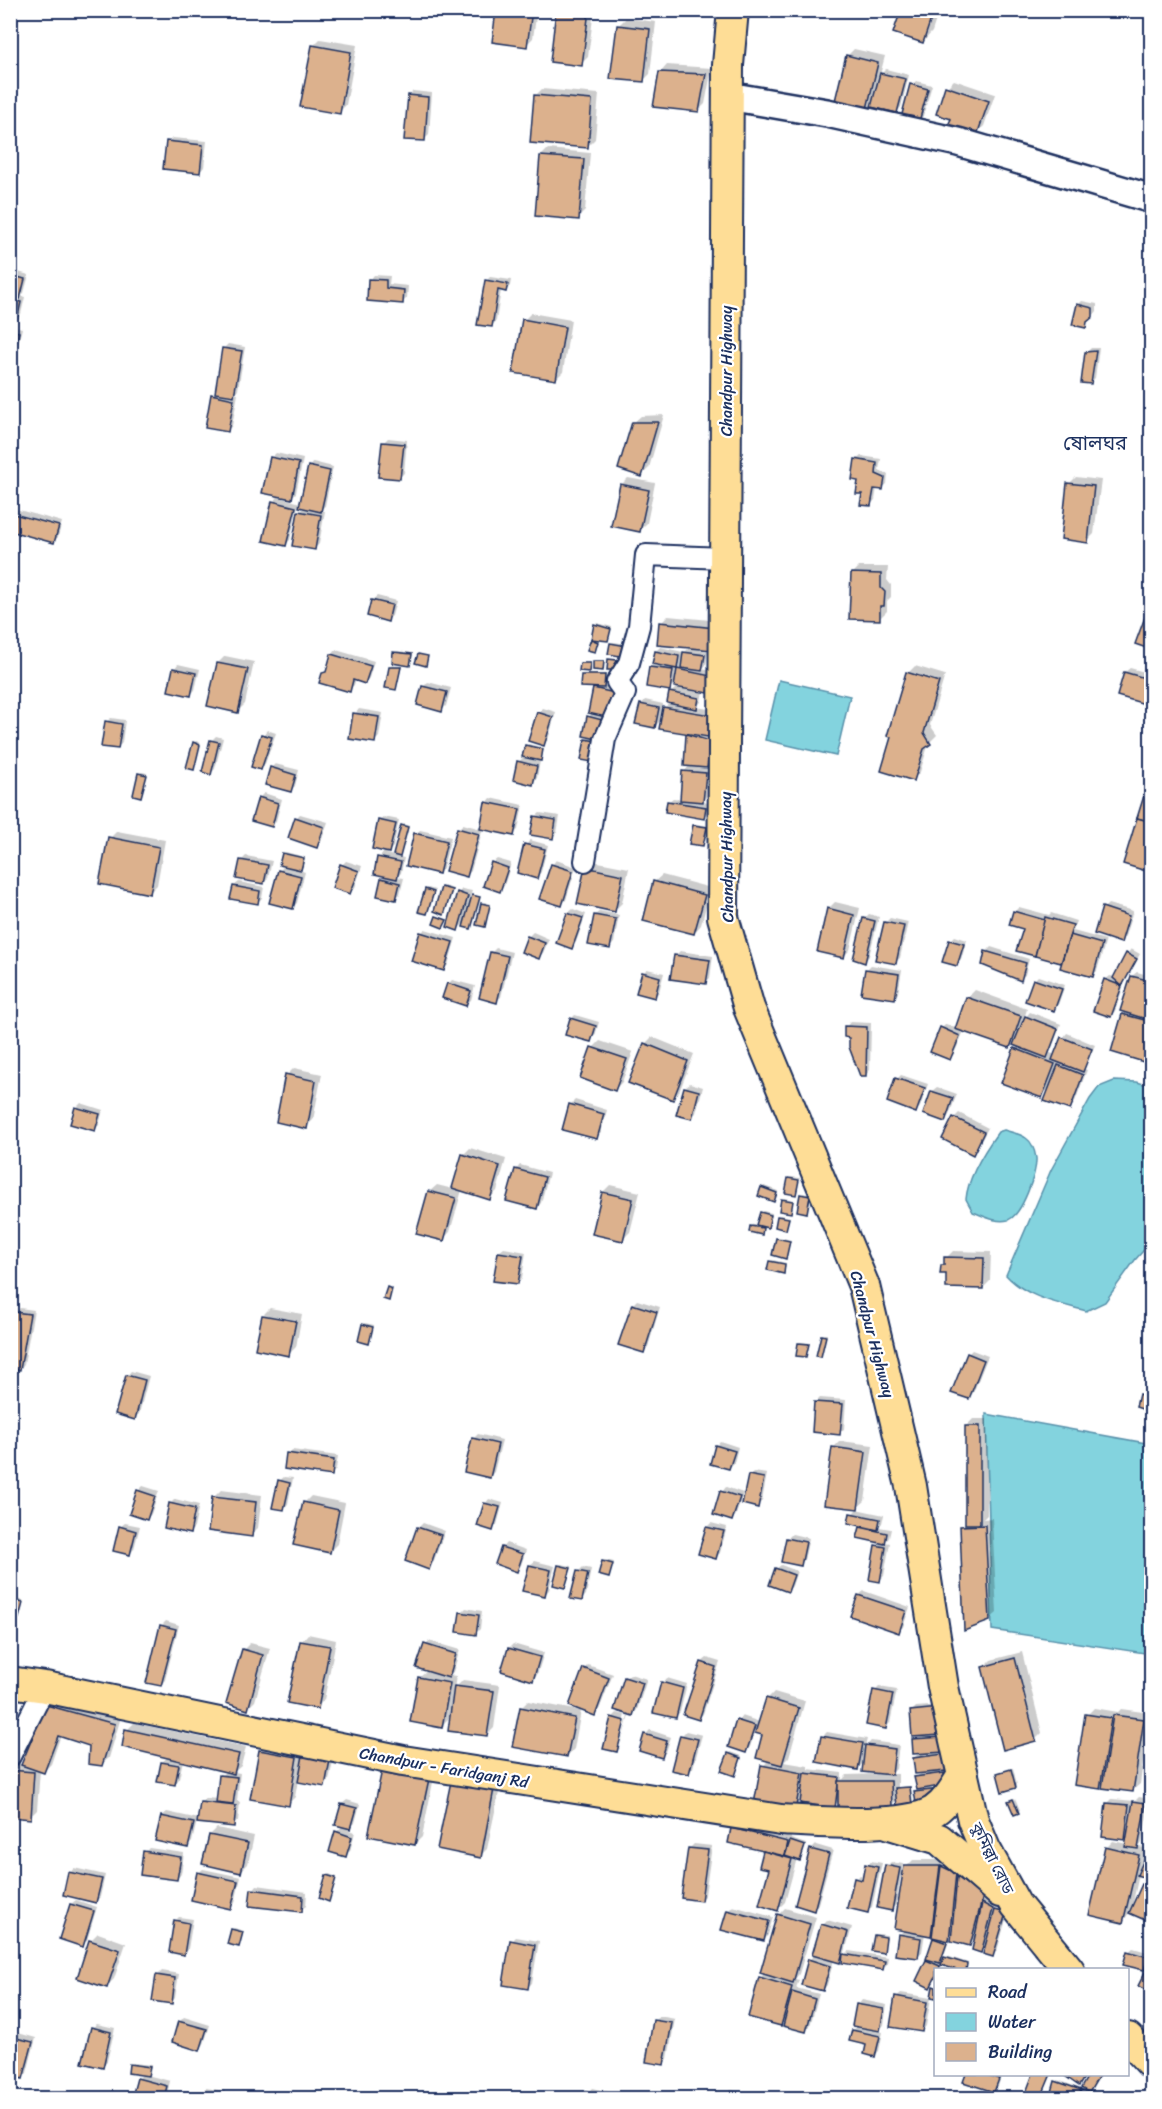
<svg xmlns="http://www.w3.org/2000/svg" width="1162" height="2109" font-family="Sriracha,'Noto Sans Bengali',sans-serif">
<rect width="100%" height="100%" fill="#fff"/>
<filter id="ink" filterUnits="userSpaceOnUse"><feTurbulence type="fractalNoise" baseFrequency=".0167" numOctaves="2"/><feDisplacementMap in="SourceGraphic" scale="12" xChannelSelector="R" yChannelSelector="G"/><feConvolveMatrix kernelMatrix="1 2 1 2 8 2 1 2 1" color-interpolation-filters="sRGB"/></filter>
<g filter="url(#ink)">
<g fill="#83d3de" stroke="#5991ab" stroke-width="1.5">
<path d="M 779,680 L 850,696 L 836,756 L 765,740 Z"/>
<path d="M 1114,1081 L 1137,1082 L 1151,1086 L 1151,1242 L 1135,1260 L 1105,1302 L 1086,1311 C 1057,1303 1027,1298 1006,1275 L 1051,1170 L 1090,1099 L 1099,1087 Z"/>
<path d="M 1004,1130 C 1011,1132 1021,1134 1026,1138 C 1032,1142 1035,1152 1036,1158 C 1037,1172 1022,1215 1008,1220 C 996,1223 984,1216 973,1212 L 966,1199 C 968,1176 985,1150 998,1132 Z"/>
<path d="M 986,1414 L 1151,1444 L 1151,1654 L 992,1630 Z"/>
</g>
<g fill="#0003" fill-rule="evenodd">
<path d="M 498,10 L 537,10 L 533,38 L 526,45 Z"/>
<path d="M 558,10 L 594,10 L 588,57 L 581,64 Z"/>
<path d="M 902,10 L 939,10 L 932,32 L 923,42 Z"/>
<path d="M 626,18 L 656,22 L 650,74 L 643,81 L 619,25 Z"/>
<path d="M 320,39 L 357,45 L 346,105 L 339,112 L 313,46 Z"/>
<path d="M 854,49 L 885,56 L 880,75 L 886,69 L 909,75 L 901,107 L 897,112 L 871,106 L 866,111 L 847,56 Z"/>
<path d="M 667,65 L 712,68 L 705,104 L 698,111 L 660,73 Z"/>
<path d="M 954,80 L 995,94 L 984,126 L 977,133 L 947,87 Z"/>
<path d="M 916,81 L 932,85 L 923,116 L 919,121 L 912,85 Z"/>
<path d="M 542,89 L 599,94 L 595,139 L 588,146 L 535,96 Z"/>
<path d="M 413,91 L 432,93 L 429,135 L 424,140 L 409,96 Z"/>
<path d="M 172,138 L 207,141 L 204,167 L 200,172 L 168,142 Z"/>
<path d="M 548,149 L 590,153 L 585,211 L 578,218 L 541,156 Z"/>
<path d="M 11,270 L 29,275 L 24,293 L 21,296 L 25,297 L 21,314 L 16,318 L 10,317 Z"/>
<path d="M 374,275 L 390,276 L 389,284 L 408,286 L 407,298 L 403,302 L 370,280 Z"/>
<path d="M 490,277 L 511,280 L 510,286 L 506,290 L 501,290 L 496,321 L 492,326 L 486,281 Z"/>
<path d="M 1082,301 L 1097,304 L 1097,311 L 1085,326 L 1078,305 Z"/>
<path d="M 531,313 L 571,320 L 563,372 L 556,379 L 524,320 Z"/>
<path d="M 10,325 L 22,328 L 15,358 L 11,362 Z"/>
<path d="M 228,344 L 245,347 L 238,390 L 235,394 L 238,394 L 232,426 L 227,430 L 212,395 L 217,390 L 223,349 Z"/>
<path d="M 1091,348 L 1099,348 L 1095,378 L 1090,383 L 1087,352 Z"/>
<path d="M 664,415 L 649,468 L 642,475 L 633,423 L 641,416 Z"/>
<path d="M 388,438 L 407,440 L 404,473 L 400,477 L 383,443 Z"/>
<path d="M 276,453 L 303,459 L 296,493 L 291,497 L 271,458 Z"/>
<path d="M 861,456 L 881,459 L 879,470 L 888,474 L 887,484 L 882,488 L 877,488 L 875,500 L 870,505 L 864,493 L 860,479 L 856,460 Z"/>
<path d="M 313,462 L 333,467 L 325,506 L 320,510 L 325,511 L 319,544 L 315,548 L 299,513 L 305,507 L 298,505 L 290,540 L 286,544 L 273,502 L 278,497 L 301,503 L 309,467 Z"/>
<path d="M 1076,477 L 1101,480 L 1094,534 L 1087,541 L 1069,484 Z"/>
<path d="M 628,478 L 655,483 L 647,523 L 640,530 L 621,485 Z"/>
<path d="M 12,508 L 62,522 L 58,537 L 53,542 L 10,529 L 10,510 Z"/>
<path d="M 859,567 L 888,567 L 887,580 L 891,585 L 891,597 L 887,601 L 887,611 L 880,618 L 852,574 Z"/>
<path d="M 377,596 L 396,601 L 392,616 L 387,620 L 372,600 Z"/>
<path d="M 668,616 L 721,621 L 700,650 L 708,651 L 706,665 L 702,669 L 715,672 L 712,687 L 707,691 L 703,691 L 701,702 L 696,707 L 715,710 L 712,731 L 708,735 L 706,764 L 711,762 L 704,769 L 709,769 L 707,796 L 701,802 L 709,803 L 708,812 L 703,817 L 668,802 L 673,798 L 681,799 L 684,772 L 690,765 L 685,765 L 688,732 L 663,718 L 655,726 L 641,705 L 645,700 L 663,704 L 662,711 L 670,702 L 670,693 L 675,689 L 676,682 L 669,689 L 650,667 L 655,663 L 656,651 L 660,647 L 683,652 L 682,655 L 691,646 L 661,623 Z"/>
<path d="M 597,623 L 612,627 L 609,637 L 607,639 L 599,638 L 596,649 L 592,640 L 595,638 Z"/>
<path d="M 613,642 L 628,644 L 627,653 L 611,643 Z"/>
<path d="M 336,650 L 374,661 L 369,678 L 365,682 L 356,679 L 354,685 L 349,690 L 323,673 L 328,669 L 332,655 Z"/>
<path d="M 397,651 L 413,653 L 412,662 L 410,664 L 395,653 Z"/>
<path d="M 225,656 L 254,662 L 245,704 L 238,711 L 218,663 Z"/>
<path d="M 596,660 L 605,660 L 603,669 L 594,661 Z"/>
<path d="M 178,664 L 200,669 L 195,690 L 191,694 L 174,669 Z"/>
<path d="M 392,666 L 402,666 L 396,689 L 390,668 Z"/>
<path d="M 915,666 L 945,675 L 930,725 L 937,735 L 929,743 L 920,772 L 913,779 L 908,673 Z"/>
<path d="M 1130,668 L 1152,674 L 1152,705 L 1125,672 Z"/>
<path d="M 584,674 L 606,674 L 605,686 L 622,690 L 602,757 L 586,740 L 590,736 L 589,717 L 593,712 L 595,689 L 598,686 L 582,675 Z"/>
<path d="M 428,682 L 451,688 L 446,706 L 442,710 L 419,704 L 424,686 Z"/>
<path d="M 543,708 L 556,712 L 548,740 L 543,744 L 538,713 Z"/>
<path d="M 359,709 L 383,713 L 379,737 L 375,741 L 355,714 Z"/>
<path d="M 111,718 L 125,720 L 122,743 L 117,748 L 106,722 Z"/>
<path d="M 267,730 L 276,733 L 265,764 L 261,769 L 263,735 Z"/>
<path d="M 216,736 L 223,738 L 215,769 L 211,773 L 211,741 Z"/>
<path d="M 196,741 L 201,743 L 193,769 L 194,743 Z"/>
<path d="M 528,744 L 544,748 L 542,758 L 539,761 L 540,761 L 537,778 L 532,783 L 518,762 L 524,757 Z"/>
<path d="M 275,764 L 299,770 L 295,786 L 290,791 L 271,768 Z"/>
<path d="M 141,772 L 147,773 L 141,796 L 135,794 Z"/>
<path d="M 10,780 L 19,783 L 12,801 L 10,801 Z"/>
<path d="M 1152,781 L 1152,860 L 1145,870 L 1149,783 Z"/>
<path d="M 264,793 L 282,799 L 276,821 L 272,825 L 259,798 Z"/>
<path d="M 491,798 L 523,805 L 518,830 L 513,834 L 483,828 L 471,871 L 466,876 L 458,829 L 463,824 L 481,829 L 487,803 Z"/>
<path d="M 540,813 L 560,816 L 557,833 L 552,837 L 535,817 Z"/>
<path d="M 300,814 L 328,822 L 321,842 L 317,846 L 296,818 Z"/>
<path d="M 384,817 L 399,820 L 393,847 L 386,854 L 394,856 L 403,826 L 404,824 L 409,826 L 401,854 L 399,857 L 404,858 L 401,873 L 397,877 L 404,878 L 400,894 L 396,898 L 382,879 L 386,875 L 379,858 L 385,851 L 379,821 Z"/>
<path d="M 696,824 L 708,826 L 703,845 L 694,826 Z"/>
<path d="M 420,830 L 451,837 L 443,868 L 439,873 L 415,834 Z"/>
<path d="M 117,831 L 165,840 L 157,885 L 150,892 L 110,838 Z"/>
<path d="M 530,840 L 548,845 L 541,872 L 537,877 L 526,845 Z"/>
<path d="M 285,852 L 305,857 L 303,867 L 299,870 L 305,872 L 297,903 L 292,908 L 279,871 L 285,865 L 283,854 Z"/>
<path d="M 246,856 L 272,861 L 268,878 L 264,883 L 238,878 L 242,860 Z"/>
<path d="M 497,859 L 511,863 L 504,886 L 499,890 L 492,863 Z"/>
<path d="M 556,860 L 576,867 L 566,900 L 561,905 L 552,865 Z"/>
<path d="M 346,861 L 362,866 L 355,888 L 350,892 L 342,865 Z"/>
<path d="M 593,861 L 629,868 L 622,903 L 615,910 L 579,903 Z"/>
<path d="M 662,875 L 711,888 L 701,925 L 694,933 L 654,882 Z"/>
<path d="M 239,882 L 264,887 L 262,898 L 257,903 L 234,886 Z"/>
<path d="M 444,886 L 453,889 L 444,913 L 442,888 Z"/>
<path d="M 428,888 L 435,890 L 427,913 L 426,890 Z"/>
<path d="M 462,889 L 472,891 L 469,900 L 472,897 L 480,899 L 472,926 L 470,928 L 466,921 L 458,929 L 458,893 Z"/>
<path d="M 484,902 L 491,904 L 485,926 L 483,904 Z"/>
<path d="M 835,902 L 860,908 L 850,950 L 843,957 L 828,909 Z"/>
<path d="M 1108,904 L 1133,911 L 1125,936 L 1121,941 L 1104,908 Z"/>
<path d="M 1019,907 L 1049,915 L 1051,913 L 1076,921 L 1073,931 L 1106,940 L 1097,971 L 1092,976 L 1064,962 L 1018,950 L 1025,928 L 1015,911 Z"/>
<path d="M 573,909 L 586,914 L 576,942 L 572,947 L 568,913 Z"/>
<path d="M 600,911 L 619,915 L 614,943 L 609,948 L 590,944 L 595,915 Z"/>
<path d="M 869,914 L 879,917 L 869,956 L 865,961 L 864,919 Z"/>
<path d="M 890,918 L 908,922 L 900,958 L 895,962 L 885,923 Z"/>
<path d="M 425,929 L 456,938 L 448,965 L 444,969 L 421,933 Z"/>
<path d="M 533,932 L 549,939 L 543,953 L 538,957 L 528,937 Z"/>
<path d="M 955,936 L 967,940 L 961,960 L 957,964 L 944,961 L 951,940 Z"/>
<path d="M 991,947 L 1029,959 L 1025,975 L 1020,979 L 986,952 Z"/>
<path d="M 496,948 L 512,952 L 501,997 L 496,1001 L 491,953 Z"/>
<path d="M 1131,949 L 1140,954 L 1125,981 L 1115,1011 L 1111,1015 L 1105,980 L 1110,976 L 1115,977 L 1127,954 Z"/>
<path d="M 680,951 L 713,956 L 710,978 L 705,983 L 675,956 Z"/>
<path d="M 871,965 L 902,970 L 898,993 L 894,998 L 867,969 Z"/>
<path d="M 647,969 L 664,973 L 659,992 L 655,996 L 643,973 Z"/>
<path d="M 1137,972 L 1152,976 L 1152,1056 L 1146,1061 L 1123,1015 L 1126,1011 L 1132,976 Z"/>
<path d="M 1038,976 L 1065,985 L 1058,1005 L 1054,1009 L 1034,980 Z"/>
<path d="M 452,980 L 475,986 L 471,1000 L 466,1004 L 448,984 Z"/>
<path d="M 975,990 L 1027,1009 L 1024,1019 L 1030,1012 L 1061,1024 L 1050,1053 L 1056,1055 L 1063,1038 L 1067,1033 L 1095,1045 L 1084,1069 L 1087,1070 L 1074,1104 L 1069,1109 L 1051,1086 L 1042,1096 L 1015,1049 L 1019,1045 L 1017,1039 L 1009,1047 L 964,1031 L 954,1054 L 949,1059 L 942,1028 L 946,1024 L 957,1029 L 968,997 Z"/>
<path d="M 575,1015 L 599,1022 L 595,1036 L 590,1041 L 571,1019 Z"/>
<path d="M 850,1022 L 871,1023 L 870,1070 L 866,1075 L 846,1027 Z"/>
<path d="M 652,1037 L 694,1054 L 679,1092 L 672,1099 L 645,1044 Z"/>
<path d="M 600,1041 L 633,1052 L 622,1082 L 615,1089 L 593,1048 Z"/>
<path d="M 294,1068 L 322,1074 L 313,1120 L 306,1127 L 287,1075 Z"/>
<path d="M 901,1075 L 928,1084 L 920,1107 L 916,1111 L 897,1079 Z"/>
<path d="M 690,1083 L 703,1087 L 696,1113 L 691,1118 L 685,1087 Z"/>
<path d="M 937,1087 L 957,1094 L 949,1115 L 945,1120 L 932,1091 Z"/>
<path d="M 575,1100 L 607,1110 L 601,1133 L 596,1137 L 570,1105 Z"/>
<path d="M 81,1103 L 103,1110 L 99,1125 L 94,1130 L 76,1108 Z"/>
<path d="M 959,1113 L 988,1128 L 977,1148 L 973,1153 L 954,1118 Z"/>
<path d="M 470,1148 L 506,1159 L 497,1191 L 490,1198 L 462,1190 L 450,1232 L 443,1239 L 429,1192 L 437,1185 L 453,1189 L 463,1155 Z"/>
<path d="M 520,1165 L 549,1173 L 541,1203 L 537,1208 L 516,1170 Z"/>
<path d="M 791,1177 L 800,1178 L 795,1194 L 790,1178 Z"/>
<path d="M 610,1185 L 640,1192 L 630,1232 L 623,1239 L 603,1192 Z"/>
<path d="M 764,1186 L 778,1191 L 774,1200 L 762,1188 Z"/>
<path d="M 803,1193 L 811,1195 L 807,1212 L 801,1195 Z"/>
<path d="M 784,1198 L 794,1200 L 790,1212 L 782,1200 Z"/>
<path d="M 763,1211 L 772,1213 L 770,1224 L 765,1225 L 761,1233 L 752,1226 L 753,1224 L 758,1225 Z"/>
<path d="M 780,1215 L 790,1217 L 786,1228 L 778,1217 Z"/>
<path d="M 779,1237 L 791,1240 L 786,1257 L 778,1239 Z"/>
<path d="M 504,1248 L 526,1252 L 522,1278 L 517,1283 L 499,1252 Z"/>
<path d="M 953,1251 L 991,1252 L 990,1281 L 983,1288 L 948,1272 L 942,1265 L 946,1262 L 946,1258 Z"/>
<path d="M 772,1260 L 786,1263 L 785,1270 L 783,1272 L 770,1262 Z"/>
<path d="M 637,1300 L 660,1307 L 648,1347 L 643,1351 L 633,1304 Z"/>
<path d="M 10,1303 L 15,1304 L 12,1316 L 20,1308 L 34,1310 L 24,1364 L 20,1369 L 14,1320 L 12,1319 L 10,1325 Z"/>
<path d="M 270,1308 L 302,1314 L 296,1347 L 289,1354 L 263,1315 Z"/>
<path d="M 365,1323 L 374,1325 L 369,1342 L 363,1325 Z"/>
<path d="M 824,1334 L 827,1334 L 821,1355 L 823,1336 Z"/>
<path d="M 801,1342 L 810,1343 L 806,1355 L 799,1343 Z"/>
<path d="M 972,1350 L 988,1356 L 973,1393 L 968,1398 L 968,1354 Z"/>
<path d="M 131,1371 L 149,1376 L 139,1414 L 134,1418 L 127,1376 Z"/>
<path d="M 1143,1393 L 1150,1395 L 1144,1408 L 1141,1395 Z"/>
<path d="M 820,1398 L 846,1400 L 844,1429 L 839,1433 L 816,1402 Z"/>
<path d="M 973,1419 L 987,1419 L 987,1515 L 983,1519 L 992,1518 L 997,1613 L 989,1620 L 961,1527 L 966,1522 L 966,1426 Z"/>
<path d="M 478,1434 L 502,1440 L 494,1472 L 489,1477 L 474,1438 Z"/>
<path d="M 720,1441 L 738,1447 L 734,1463 L 729,1468 L 716,1446 Z"/>
<path d="M 840,1441 L 873,1445 L 865,1501 L 856,1509 L 884,1515 L 882,1523 L 879,1527 L 891,1529 L 889,1538 L 885,1542 L 890,1543 L 884,1576 L 880,1580 L 877,1546 L 881,1542 L 861,1528 L 864,1525 L 852,1514 L 858,1508 L 833,1448 Z"/>
<path d="M 292,1450 L 338,1456 L 336,1469 L 332,1474 L 288,1454 Z"/>
<path d="M 754,1472 L 767,1474 L 762,1501 L 757,1506 L 750,1476 Z"/>
<path d="M 284,1477 L 293,1478 L 288,1504 L 284,1508 L 279,1481 Z"/>
<path d="M 143,1486 L 159,1491 L 151,1514 L 147,1519 L 131,1513 L 139,1490 Z"/>
<path d="M 726,1487 L 743,1493 L 736,1515 L 732,1520 L 722,1492 Z"/>
<path d="M 221,1490 L 262,1495 L 258,1528 L 251,1535 L 214,1497 Z"/>
<path d="M 311,1496 L 345,1503 L 337,1544 L 330,1551 L 304,1503 Z"/>
<path d="M 175,1499 L 199,1505 L 194,1528 L 190,1532 L 170,1504 Z"/>
<path d="M 489,1499 L 503,1503 L 497,1525 L 493,1529 L 485,1504 Z"/>
<path d="M 125,1523 L 140,1526 L 134,1549 L 130,1554 L 120,1527 Z"/>
<path d="M 423,1523 L 445,1531 L 433,1563 L 428,1568 L 407,1560 L 419,1527 Z"/>
<path d="M 711,1523 L 727,1527 L 720,1553 L 716,1557 L 707,1527 Z"/>
<path d="M 792,1534 L 809,1538 L 804,1560 L 800,1565 L 787,1539 Z"/>
<path d="M 506,1543 L 526,1550 L 521,1565 L 517,1570 L 502,1548 Z"/>
<path d="M 605,1560 L 614,1562 L 608,1576 L 603,1561 Z"/>
<path d="M 535,1561 L 555,1566 L 549,1590 L 544,1595 L 530,1565 Z"/>
<path d="M 561,1564 L 572,1566 L 565,1587 L 559,1565 Z"/>
<path d="M 781,1565 L 797,1571 L 792,1586 L 788,1591 L 776,1569 Z"/>
<path d="M 583,1567 L 591,1569 L 586,1595 L 581,1600 L 578,1572 Z"/>
<path d="M 864,1591 L 910,1607 L 903,1627 L 898,1631 L 852,1615 L 859,1595 Z"/>
<path d="M 11,1597 L 24,1601 L 18,1616 L 10,1614 Z"/>
<path d="M 466,1608 L 482,1611 L 480,1629 L 475,1634 L 461,1613 Z"/>
<path d="M 166,1621 L 179,1625 L 165,1680 L 161,1685 L 161,1626 Z"/>
<path d="M 308,1634 L 336,1640 L 324,1700 L 317,1707 L 301,1642 Z"/>
<path d="M 429,1641 L 460,1650 L 453,1672 L 449,1675 L 456,1676 L 454,1689 L 463,1680 L 500,1685 L 494,1728 L 487,1735 L 451,1716 L 441,1726 L 419,1678 L 428,1670 L 425,1645 Z"/>
<path d="M 250,1643 L 270,1648 L 255,1701 L 248,1708 L 243,1650 Z"/>
<path d="M 513,1644 L 544,1653 L 537,1675 L 533,1679 L 509,1648 Z"/>
<path d="M 1022,1652 L 1042,1733 L 1035,1740 L 984,1667 L 991,1660 Z"/>
<path d="M 707,1658 L 720,1662 L 703,1714 L 698,1718 L 702,1662 Z"/>
<path d="M 588,1665 L 613,1674 L 599,1710 L 595,1714 L 584,1669 Z"/>
<path d="M 630,1674 L 647,1679 L 637,1710 L 632,1715 L 625,1678 Z"/>
<path d="M 667,1678 L 687,1684 L 680,1712 L 675,1717 L 663,1683 Z"/>
<path d="M 879,1687 L 897,1690 L 890,1723 L 886,1727 L 875,1691 Z"/>
<path d="M 774,1692 L 805,1701 L 789,1757 L 784,1762 L 808,1766 L 808,1769 L 842,1773 L 842,1780 L 847,1775 L 880,1774 L 880,1772 L 865,1761 L 858,1768 L 822,1737 L 827,1732 L 867,1739 L 865,1747 L 871,1741 L 899,1745 L 896,1769 L 891,1774 L 898,1774 L 898,1787 L 911,1786 L 913,1802 L 911,1803 L 898,1799 L 891,1805 L 840,1800 L 834,1806 L 801,1802 L 794,1810 L 763,1766 L 769,1760 L 764,1734 L 755,1732 L 750,1747 L 746,1751 L 738,1721 L 742,1716 L 760,1722 L 767,1699 Z"/>
<path d="M 55,1699 L 121,1717 L 109,1758 L 101,1765 L 90,1745 L 61,1735 L 51,1764 L 44,1771 L 40,1770 L 37,1810 L 30,1817 L 10,1816 L 10,1767 L 14,1764 L 23,1764 L 47,1706 Z"/>
<path d="M 528,1701 L 581,1711 L 574,1749 L 567,1756 L 521,1708 Z"/>
<path d="M 943,1705 L 950,1765 L 945,1770 L 948,1769 L 950,1779 L 931,1786 L 932,1789 L 942,1788 L 943,1797 L 916,1792 L 918,1790 L 916,1778 L 922,1772 L 914,1758 L 920,1752 L 913,1740 L 918,1735 L 912,1711 L 916,1707 Z"/>
<path d="M 1094,1708 L 1118,1712 L 1121,1709 L 1150,1713 L 1140,1784 L 1132,1791 L 1105,1782 L 1099,1787 L 1087,1715 Z"/>
<path d="M 617,1713 L 625,1715 L 617,1748 L 620,1748 L 617,1751 L 612,1718 Z"/>
<path d="M 628,1716 L 629,1716 L 620,1747 Z"/>
<path d="M 134,1723 L 246,1747 L 241,1766 L 234,1772 L 240,1773 L 237,1801 L 240,1802 L 238,1821 L 233,1825 L 197,1821 L 192,1842 L 188,1846 L 162,1816 L 167,1812 L 199,1819 L 201,1802 L 206,1798 L 218,1799 L 221,1776 L 226,1771 L 183,1760 L 179,1779 L 175,1784 L 162,1762 L 168,1757 L 127,1730 Z"/>
<path d="M 650,1730 L 671,1737 L 666,1752 L 662,1756 L 641,1750 L 646,1734 Z"/>
<path d="M 686,1731 L 702,1735 L 693,1768 L 689,1772 L 681,1736 Z"/>
<path d="M 267,1744 L 303,1750 L 302,1758 L 309,1751 L 334,1756 L 329,1781 L 325,1785 L 298,1780 L 295,1797 L 288,1804 L 260,1751 Z"/>
<path d="M 731,1752 L 742,1756 L 736,1772 L 729,1754 Z"/>
<path d="M 436,1767 L 422,1837 L 415,1844 L 370,1834 Z"/>
<path d="M 1013,1768 L 1017,1785 L 1016,1787 L 998,1774 Z"/>
<path d="M 452,1782 L 501,1783 L 487,1849 L 480,1856 Z"/>
<path d="M 1139,1797 L 1150,1799 L 1142,1843 L 1139,1847 L 1145,1848 L 1141,1866 L 1143,1867 L 1152,1847 L 1152,1921 L 1130,1912 L 1123,1921 L 1106,1848 L 1113,1841 L 1127,1844 L 1129,1834 L 1124,1838 L 1108,1803 L 1112,1799 L 1135,1801 ZM 1139,1874 L 1149,1879 L 1143,1885 L 1133,1908 L 1132,1907 Z"/>
<path d="M 1015,1798 L 1020,1810 L 1015,1813 L 1010,1801 Z"/>
<path d="M 347,1800 L 360,1804 L 355,1823 L 348,1830 L 355,1832 L 350,1851 L 345,1855 L 336,1832 L 343,1826 L 337,1824 L 342,1804 Z"/>
<path d="M 737,1825 L 791,1837 L 791,1839 L 806,1844 L 802,1857 L 797,1858 L 785,1902 L 778,1909 L 771,1868 L 765,1852 L 767,1850 L 733,1829 Z"/>
<path d="M 217,1828 L 254,1836 L 248,1864 L 241,1871 L 210,1835 Z"/>
<path d="M 694,1844 L 712,1846 L 705,1895 L 701,1899 L 690,1848 Z"/>
<path d="M 816,1845 L 833,1850 L 818,1904 L 814,1909 L 811,1850 Z"/>
<path d="M 149,1848 L 184,1853 L 181,1874 L 177,1879 L 145,1852 Z"/>
<path d="M 913,1860 L 946,1860 L 960,1868 L 959,1878 L 965,1871 L 997,1904 L 995,1912 L 1001,1906 L 1009,1909 L 997,1951 L 993,1955 L 986,1946 L 981,1951 L 976,1938 L 970,1944 L 952,1932 L 942,1961 L 947,1956 L 968,1963 L 966,1968 L 952,1970 L 955,1967 L 943,1964 L 940,1970 L 936,1970 L 936,1979 L 930,1986 L 927,1961 L 937,1937 L 935,1930 L 931,1934 L 925,1933 L 922,1952 L 917,1956 L 899,1935 L 905,1929 L 906,1867 Z"/>
<path d="M 871,1861 L 882,1863 L 872,1907 L 867,1911 L 856,1879 L 860,1875 L 864,1876 L 867,1865 Z"/>
<path d="M 891,1862 L 903,1864 L 896,1905 L 891,1909 L 887,1866 Z"/>
<path d="M 74,1868 L 105,1875 L 100,1897 L 96,1901 L 70,1873 Z"/>
<path d="M 203,1869 L 241,1877 L 235,1903 L 231,1907 L 198,1873 Z"/>
<path d="M 329,1874 L 337,1877 L 329,1900 L 327,1876 Z"/>
<path d="M 257,1885 L 307,1892 L 306,1906 L 301,1910 L 253,1890 Z"/>
<path d="M 76,1900 L 97,1907 L 87,1940 L 82,1945 L 71,1904 Z"/>
<path d="M 733,1906 L 773,1917 L 768,1935 L 764,1940 L 728,1911 Z"/>
<path d="M 785,1908 L 816,1917 L 799,1974 L 795,1979 L 799,1980 L 796,1988 L 819,1994 L 810,2026 L 806,2030 L 787,2018 L 781,2024 L 760,1978 L 765,1973 L 778,1915 Z"/>
<path d="M 179,1917 L 193,1919 L 188,1949 L 184,1953 L 175,1921 Z"/>
<path d="M 827,1920 L 852,1927 L 844,1956 L 849,1951 L 888,1957 L 887,1964 L 883,1968 L 844,1956 L 839,1961 L 834,1960 L 827,1985 L 823,1990 L 809,1960 L 813,1956 L 822,1925 Z"/>
<path d="M 234,1928 L 244,1931 L 239,1946 L 232,1930 Z"/>
<path d="M 98,1933 L 126,1943 L 114,1979 L 107,1986 L 79,1977 L 91,1940 Z"/>
<path d="M 877,1934 L 887,1935 L 883,1951 L 875,1935 Z"/>
<path d="M 516,1937 L 539,1941 L 532,1983 L 527,1988 L 512,1941 Z"/>
<path d="M 1133,1948 L 1151,1953 L 1148,1964 L 1143,1969 L 1128,1952 Z"/>
<path d="M 162,1971 L 179,1974 L 175,1998 L 171,2003 L 157,1976 Z"/>
<path d="M 901,1993 L 931,1998 L 926,2026 L 922,2031 L 896,1997 Z"/>
<path d="M 862,2000 L 887,2005 L 884,2025 L 878,2031 L 883,2032 L 879,2051 L 875,2055 L 868,2043 L 853,2030 L 858,2026 L 858,2005 Z"/>
<path d="M 659,2016 L 675,2019 L 668,2059 L 663,2064 L 655,2020 Z"/>
<path d="M 184,2017 L 210,2025 L 204,2044 L 200,2049 L 179,2022 Z"/>
<path d="M 97,2024 L 115,2028 L 107,2061 L 102,2066 L 92,2028 Z"/>
<path d="M 18,2033 L 36,2038 L 27,2073 L 23,2077 L 14,2038 Z"/>
<path d="M 133,2063 L 151,2065 L 150,2073 L 147,2075 L 170,2081 L 167,2095 L 163,2098 L 135,2092 L 138,2079 L 143,2074 L 131,2064 Z"/>
<path d="M 968,2074 L 1002,2074 L 998,2086 L 994,2091 Z"/>
<path d="M 1035,2074 L 1052,2074 L 1040,2098 L 1027,2095 Z"/>
<path d="M 1058,2080 L 1081,2089 L 1078,2097 L 1075,2098 L 1054,2091 Z"/>
<path d="M 206,2088 L 225,2091 L 224,2098 L 200,2098 L 202,2092 Z"/>
<path d="M 592,2088 L 613,2093 L 612,2098 L 586,2098 L 588,2092 Z"/>
<path d="M 731,2090 L 753,2096 L 752,2098 L 725,2098 Z"/>
</g>
<g fill="#dcb18d" stroke="#1b2f5e" stroke-width="1.5">
<path d="M 496,10 L 532,10 L 527,47 L 492,42 Z"/>
<path d="M 556,10 L 589,10 L 582,66 L 550,62 Z"/>
<path d="M 901,10 L 934,10 L 923,43 L 893,33 Z"/>
<path d="M 617,25 L 650,29 L 644,82 L 610,79 Z"/>
<path d="M 312,45 L 351,52 L 340,114 L 300,107 Z"/>
<path d="M 846,55 L 878,63 L 866,113 L 834,105 Z"/>
<path d="M 659,72 L 706,74 L 699,112 L 653,107 Z"/>
<path d="M 880,73 L 906,79 L 897,113 L 871,107 Z"/>
<path d="M 910,84 L 928,89 L 919,122 L 901,118 Z"/>
<path d="M 945,86 L 989,101 L 977,135 L 948,125 L 951,119 L 936,114 Z"/>
<path d="M 408,95 L 428,97 L 425,141 L 404,140 Z"/>
<path d="M 534,95 L 592,100 L 588,148 L 530,143 Z"/>
<path d="M 166,141 L 203,145 L 200,173 L 163,169 Z"/>
<path d="M 540,156 L 584,159 L 579,220 L 535,216 Z"/>
<path d="M 10,275 L 25,279 L 20,299 L 10,297 Z"/>
<path d="M 368,279 L 386,280 L 386,288 L 404,290 L 403,304 L 367,301 Z"/>
<path d="M 485,280 L 508,284 L 506,292 L 498,290 L 492,327 L 477,325 Z"/>
<path d="M 10,299 L 21,302 L 17,320 L 10,318 Z"/>
<path d="M 1077,304 L 1093,308 L 1093,317 L 1087,322 L 1086,328 L 1072,325 Z"/>
<path d="M 522,319 L 565,327 L 556,380 L 513,373 Z"/>
<path d="M 10,330 L 19,332 L 11,364 L 10,364 Z"/>
<path d="M 222,348 L 242,351 L 234,396 L 215,393 Z"/>
<path d="M 1096,351 L 1091,384 L 1081,383 L 1085,352 Z"/>
<path d="M 211,394 L 234,399 L 228,432 L 205,428 Z"/>
<path d="M 632,422 L 658,422 L 642,477 L 618,469 Z"/>
<path d="M 382,442 L 404,444 L 400,479 L 378,477 Z"/>
<path d="M 270,457 L 299,463 L 292,499 L 262,493 Z"/>
<path d="M 855,459 L 877,463 L 876,474 L 885,478 L 883,490 L 874,489 L 871,506 L 860,505 L 862,494 L 856,494 L 858,481 L 852,480 Z"/>
<path d="M 308,466 L 330,471 L 321,512 L 299,507 Z"/>
<path d="M 1067,483 L 1094,486 L 1088,543 L 1061,539 Z"/>
<path d="M 620,484 L 649,490 L 640,532 L 611,526 Z"/>
<path d="M 272,501 L 296,507 L 286,546 L 263,541 Z"/>
<path d="M 298,511 L 321,515 L 315,550 L 292,546 Z"/>
<path d="M 10,513 L 59,526 L 54,543 L 10,531 Z"/>
<path d="M 851,573 L 881,574 L 881,588 L 885,592 L 884,606 L 880,606 L 880,620 L 849,619 Z"/>
<path d="M 1152,598 L 1152,650 L 1135,644 Z"/>
<path d="M 371,600 L 392,605 L 388,622 L 367,616 Z"/>
<path d="M 659,622 L 715,628 L 712,650 L 657,645 Z"/>
<path d="M 594,624 L 611,629 L 608,641 L 591,639 Z"/>
<path d="M 591,639 L 598,642 L 595,652 L 587,650 Z"/>
<path d="M 610,643 L 627,646 L 626,657 L 608,654 Z"/>
<path d="M 655,651 L 679,656 L 677,669 L 652,664 Z"/>
<path d="M 393,652 L 412,654 L 410,666 L 392,663 Z"/>
<path d="M 683,652 L 705,655 L 702,671 L 681,668 Z"/>
<path d="M 331,654 L 371,666 L 365,684 L 353,680 L 350,692 L 319,683 L 322,673 L 326,672 Z"/>
<path d="M 418,654 L 428,656 L 426,666 L 415,663 Z"/>
<path d="M 608,659 L 617,660 L 616,670 L 607,670 Z"/>
<path d="M 593,661 L 604,661 L 603,671 L 593,670 Z"/>
<path d="M 217,663 L 248,669 L 238,713 L 207,706 Z"/>
<path d="M 580,663 L 590,663 L 589,672 L 579,671 Z"/>
<path d="M 389,667 L 401,667 L 396,690 L 385,688 Z"/>
<path d="M 649,667 L 673,670 L 670,691 L 646,687 Z"/>
<path d="M 173,668 L 196,673 L 191,696 L 168,691 Z"/>
<path d="M 677,669 L 711,676 L 708,693 L 674,687 Z"/>
<path d="M 906,672 L 939,682 L 924,733 L 931,744 L 924,749 L 914,781 L 881,771 L 891,737 L 887,736 Z"/>
<path d="M 1124,672 L 1152,680 L 1152,706 L 1117,696 Z"/>
<path d="M 581,675 L 605,675 L 604,688 L 580,687 Z"/>
<path d="M 422,686 L 447,692 L 442,712 L 417,705 Z"/>
<path d="M 593,688 L 619,694 L 617,703 L 609,701 L 606,717 L 588,713 Z"/>
<path d="M 669,692 L 699,698 L 697,709 L 667,703 Z"/>
<path d="M 640,704 L 659,708 L 655,728 L 635,724 Z"/>
<path d="M 663,707 L 711,715 L 708,737 L 659,729 Z"/>
<path d="M 537,712 L 553,717 L 544,746 L 528,741 Z"/>
<path d="M 353,713 L 379,717 L 375,743 L 349,739 Z"/>
<path d="M 587,716 L 606,721 L 602,740 L 583,736 Z"/>
<path d="M 105,721 L 122,724 L 118,749 L 101,747 Z"/>
<path d="M 261,734 L 272,737 L 261,770 L 251,767 Z"/>
<path d="M 686,734 L 710,741 L 707,768 L 684,766 Z"/>
<path d="M 585,739 L 602,742 L 598,763 L 581,760 Z"/>
<path d="M 210,740 L 219,742 L 211,775 L 202,772 Z"/>
<path d="M 193,742 L 200,745 L 194,770 L 186,768 Z"/>
<path d="M 525,745 L 543,749 L 541,761 L 522,757 Z"/>
<path d="M 517,761 L 537,766 L 533,785 L 513,780 Z"/>
<path d="M 270,767 L 296,775 L 291,792 L 265,785 Z"/>
<path d="M 682,771 L 706,773 L 703,802 L 680,800 Z"/>
<path d="M 138,773 L 147,775 L 141,797 L 133,795 Z"/>
<path d="M 10,782 L 18,784 L 13,803 L 10,803 Z"/>
<path d="M 1148,783 L 1152,784 L 1152,822 L 1137,818 Z"/>
<path d="M 258,797 L 278,803 L 272,827 L 251,821 Z"/>
<path d="M 667,801 L 706,807 L 704,819 L 665,812 Z"/>
<path d="M 485,802 L 520,809 L 514,836 L 480,829 Z"/>
<path d="M 534,816 L 556,820 L 553,839 L 530,835 Z"/>
<path d="M 295,817 L 324,827 L 317,848 L 288,838 Z"/>
<path d="M 1137,818 L 1152,822 L 1152,853 L 1146,871 L 1123,864 Z"/>
<path d="M 378,820 L 396,824 L 389,853 L 372,849 Z"/>
<path d="M 401,825 L 408,827 L 400,857 L 393,855 Z"/>
<path d="M 693,825 L 707,827 L 703,846 L 689,844 Z"/>
<path d="M 457,828 L 479,834 L 467,877 L 445,871 Z"/>
<path d="M 414,833 L 447,841 L 439,874 L 406,866 Z"/>
<path d="M 108,837 L 159,847 L 150,894 L 99,884 Z"/>
<path d="M 524,844 L 545,849 L 537,879 L 517,873 Z"/>
<path d="M 282,853 L 304,858 L 301,870 L 279,865 Z"/>
<path d="M 377,857 L 401,862 L 397,879 L 374,874 Z"/>
<path d="M 240,860 L 268,865 L 264,884 L 236,879 Z"/>
<path d="M 491,862 L 508,868 L 500,892 L 483,886 Z"/>
<path d="M 340,864 L 359,871 L 350,894 L 332,888 Z"/>
<path d="M 551,864 L 573,871 L 562,906 L 539,899 Z"/>
<path d="M 585,867 L 623,875 L 615,912 L 577,904 Z"/>
<path d="M 278,870 L 301,876 L 293,909 L 269,903 Z"/>
<path d="M 381,878 L 400,883 L 396,900 L 377,896 Z"/>
<path d="M 653,881 L 705,895 L 694,934 L 643,921 Z"/>
<path d="M 233,886 L 260,891 L 258,904 L 230,899 Z"/>
<path d="M 441,887 L 452,890 L 444,915 L 434,911 Z"/>
<path d="M 425,889 L 434,892 L 427,914 L 418,912 Z"/>
<path d="M 457,892 L 468,896 L 458,931 L 447,927 Z"/>
<path d="M 472,895 L 480,897 L 471,929 L 463,927 Z"/>
<path d="M 481,903 L 490,905 L 485,927 L 476,925 Z"/>
<path d="M 1102,907 L 1129,916 L 1121,943 L 1094,934 Z"/>
<path d="M 827,908 L 854,915 L 844,958 L 817,952 Z"/>
<path d="M 1013,911 L 1045,920 L 1035,956 L 1016,951 L 1023,929 L 1009,925 Z"/>
<path d="M 567,913 L 583,918 L 572,949 L 556,943 Z"/>
<path d="M 594,915 L 616,919 L 610,949 L 588,945 Z"/>
<path d="M 436,916 L 447,920 L 443,928 L 433,924 Z"/>
<path d="M 1045,917 L 1073,925 L 1061,963 L 1035,956 Z"/>
<path d="M 863,918 L 875,921 L 865,963 L 853,959 Z"/>
<path d="M 884,922 L 904,926 L 896,964 L 875,960 Z"/>
<path d="M 420,932 L 453,942 L 444,971 L 411,961 Z"/>
<path d="M 1070,935 L 1102,944 L 1093,977 L 1060,968 Z"/>
<path d="M 527,936 L 545,943 L 539,959 L 521,952 Z"/>
<path d="M 949,940 L 964,944 L 957,966 L 942,962 Z"/>
<path d="M 985,951 L 1026,963 L 1021,981 L 982,965 Z"/>
<path d="M 490,952 L 508,956 L 497,1003 L 479,998 Z"/>
<path d="M 1126,953 L 1137,959 L 1122,986 L 1113,978 Z"/>
<path d="M 674,955 L 710,960 L 706,984 L 670,979 Z"/>
<path d="M 865,969 L 899,974 L 895,999 L 861,994 Z"/>
<path d="M 642,972 L 660,977 L 655,998 L 636,993 Z"/>
<path d="M 1131,976 L 1152,981 L 1152,1001 L 1146,1019 L 1120,1011 Z"/>
<path d="M 1033,979 L 1062,989 L 1054,1011 L 1025,1001 Z"/>
<path d="M 1104,979 L 1122,986 L 1111,1017 L 1093,1011 Z"/>
<path d="M 447,983 L 471,991 L 466,1006 L 442,998 Z"/>
<path d="M 966,997 L 1021,1016 L 1010,1048 L 955,1029 Z"/>
<path d="M 1122,1014 L 1152,1022 L 1152,1046 L 1147,1063 L 1111,1052 Z"/>
<path d="M 1025,1016 L 1058,1029 L 1047,1058 L 1013,1045 Z"/>
<path d="M 570,1018 L 596,1026 L 591,1042 L 565,1035 Z"/>
<path d="M 844,1026 L 867,1027 L 866,1076 L 860,1076 L 849,1047 L 849,1038 L 844,1037 Z"/>
<path d="M 940,1027 L 960,1036 L 950,1060 L 930,1052 Z"/>
<path d="M 1061,1037 L 1092,1049 L 1083,1072 L 1052,1060 Z"/>
<path d="M 644,1043 L 688,1061 L 673,1100 L 628,1083 Z"/>
<path d="M 591,1047 L 627,1059 L 615,1091 L 580,1078 Z"/>
<path d="M 1014,1048 L 1055,1064 L 1042,1098 L 1001,1083 Z"/>
<path d="M 1058,1065 L 1083,1075 L 1070,1110 L 1044,1101 Z"/>
<path d="M 285,1074 L 316,1081 L 307,1129 L 276,1122 Z"/>
<path d="M 895,1078 L 925,1088 L 916,1113 L 887,1102 Z"/>
<path d="M 684,1087 L 699,1091 L 692,1119 L 676,1115 Z"/>
<path d="M 931,1091 L 953,1098 L 945,1122 L 923,1114 Z"/>
<path d="M 569,1104 L 604,1114 L 597,1139 L 562,1130 Z"/>
<path d="M 75,1107 L 100,1114 L 95,1131 L 70,1124 Z"/>
<path d="M 953,1117 L 984,1132 L 973,1155 L 942,1139 Z"/>
<path d="M 462,1154 L 500,1166 L 490,1200 L 452,1188 Z"/>
<path d="M 515,1169 L 545,1177 L 537,1209 L 506,1201 Z"/>
<path d="M 788,1178 L 799,1180 L 796,1195 L 785,1193 Z"/>
<path d="M 761,1187 L 777,1193 L 774,1202 L 758,1196 Z"/>
<path d="M 428,1191 L 456,1198 L 444,1241 L 416,1234 Z"/>
<path d="M 602,1192 L 633,1199 L 623,1241 L 592,1234 Z"/>
<path d="M 800,1194 L 810,1196 L 807,1213 L 797,1211 Z"/>
<path d="M 781,1199 L 793,1201 L 791,1213 L 779,1211 Z"/>
<path d="M 760,1212 L 771,1215 L 768,1228 L 756,1225 Z"/>
<path d="M 777,1216 L 789,1218 L 786,1230 L 775,1227 Z"/>
<path d="M 750,1226 L 763,1228 L 762,1235 L 749,1232 Z"/>
<path d="M 776,1238 L 790,1241 L 786,1259 L 772,1255 Z"/>
<path d="M 498,1252 L 523,1256 L 518,1284 L 493,1281 Z"/>
<path d="M 944,1257 L 984,1258 L 983,1289 L 946,1288 L 946,1274 L 940,1274 L 941,1265 L 944,1265 Z"/>
<path d="M 769,1261 L 785,1264 L 784,1274 L 767,1270 Z"/>
<path d="M 387,1287 L 392,1289 L 389,1301 L 383,1299 Z"/>
<path d="M 632,1304 L 657,1312 L 644,1353 L 618,1345 Z"/>
<path d="M 14,1312 L 30,1314 L 20,1370 L 10,1369 L 10,1334 Z"/>
<path d="M 262,1315 L 296,1321 L 289,1356 L 255,1349 Z"/>
<path d="M 362,1324 L 373,1327 L 369,1344 L 358,1341 Z"/>
<path d="M 821,1335 L 826,1336 L 821,1357 L 816,1356 Z"/>
<path d="M 798,1343 L 809,1344 L 806,1357 L 796,1356 Z"/>
<path d="M 967,1353 L 984,1360 L 969,1399 L 951,1393 Z"/>
<path d="M 126,1375 L 145,1380 L 135,1420 L 115,1414 Z"/>
<path d="M 1139,1394 L 1149,1397 L 1145,1410 L 1136,1407 Z"/>
<path d="M 814,1402 L 843,1404 L 840,1435 L 812,1432 Z"/>
<rect x="965" y="1426" width="15" height="98"/>
<path d="M 472,1438 L 498,1444 L 490,1478 L 464,1472 Z"/>
<path d="M 715,1445 L 735,1451 L 729,1469 L 710,1464 Z"/>
<path d="M 832,1447 L 866,1452 L 858,1509 L 824,1505 Z"/>
<path d="M 286,1453 L 334,1460 L 332,1476 L 284,1469 Z"/>
<path d="M 748,1475 L 764,1478 L 758,1508 L 742,1504 Z"/>
<path d="M 278,1480 L 290,1483 L 284,1510 L 272,1508 Z"/>
<path d="M 137,1490 L 155,1496 L 147,1520 L 129,1514 Z"/>
<path d="M 720,1491 L 740,1497 L 732,1521 L 713,1515 Z"/>
<path d="M 212,1497 L 256,1502 L 252,1537 L 208,1531 Z"/>
<path d="M 303,1502 L 339,1510 L 330,1553 L 293,1545 Z"/>
<path d="M 169,1503 L 195,1509 L 190,1534 L 164,1528 Z"/>
<path d="M 484,1503 L 500,1507 L 493,1531 L 477,1526 Z"/>
<path d="M 850,1513 L 880,1519 L 878,1530 L 848,1523 Z"/>
<path d="M 985,1525 L 990,1621 L 964,1631 L 960,1526 Z"/>
<path d="M 119,1526 L 136,1531 L 130,1555 L 113,1551 Z"/>
<path d="M 417,1527 L 441,1535 L 429,1570 L 405,1561 Z"/>
<path d="M 706,1527 L 724,1531 L 716,1559 L 698,1554 Z"/>
<path d="M 860,1527 L 887,1533 L 885,1544 L 857,1538 Z"/>
<path d="M 786,1538 L 806,1542 L 801,1566 L 781,1562 Z"/>
<path d="M 875,1545 L 886,1547 L 880,1582 L 869,1580 Z"/>
<path d="M 501,1547 L 523,1554 L 517,1572 L 495,1564 Z"/>
<path d="M 602,1561 L 613,1564 L 609,1578 L 598,1575 Z"/>
<path d="M 529,1565 L 551,1570 L 545,1596 L 522,1591 Z"/>
<path d="M 558,1565 L 571,1568 L 565,1588 L 553,1585 Z"/>
<path d="M 775,1568 L 794,1575 L 788,1592 L 769,1585 Z"/>
<path d="M 577,1571 L 588,1573 L 582,1601 L 570,1599 Z"/>
<path d="M 858,1595 L 906,1611 L 899,1633 L 850,1616 Z"/>
<path d="M 10,1599 L 23,1603 L 19,1618 L 10,1615 Z"/>
<path d="M 460,1612 L 479,1615 L 476,1635 L 457,1632 Z"/>
<path d="M 160,1625 L 176,1629 L 161,1686 L 146,1683 Z"/>
<path d="M 300,1641 L 330,1646 L 318,1709 L 287,1703 Z"/>
<path d="M 424,1644 L 456,1654 L 449,1678 L 416,1668 Z"/>
<path d="M 508,1648 L 540,1657 L 533,1681 L 501,1671 Z"/>
<path d="M 242,1649 L 263,1655 L 248,1710 L 226,1703 Z"/>
<path d="M 1015,1658 L 1036,1741 L 1003,1750 L 982,1667 Z"/>
<path d="M 701,1662 L 716,1667 L 699,1720 L 683,1715 Z"/>
<path d="M 583,1668 L 609,1678 L 595,1716 L 569,1706 Z"/>
<path d="M 418,1677 L 450,1683 L 442,1728 L 410,1722 Z"/>
<path d="M 624,1677 L 643,1683 L 633,1716 L 614,1710 Z"/>
<path d="M 661,1682 L 683,1688 L 676,1718 L 653,1713 Z"/>
<path d="M 454,1686 L 494,1691 L 487,1736 L 448,1731 Z"/>
<path d="M 873,1690 L 893,1694 L 886,1729 L 866,1725 Z"/>
<path d="M 766,1698 L 799,1708 L 782,1765 L 756,1758 L 762,1735 L 755,1733 Z"/>
<path d="M 46,1705 L 115,1724 L 102,1766 L 88,1764 L 89,1746 L 58,1736 L 44,1773 L 21,1765 Z"/>
<path d="M 520,1707 L 575,1718 L 567,1757 L 512,1747 Z"/>
<path d="M 939,1708 L 941,1735 L 912,1737 L 910,1711 Z"/>
<path d="M 1085,1714 L 1111,1718 L 1100,1789 L 1074,1785 Z"/>
<path d="M 1113,1715 L 1144,1719 L 1133,1792 L 1102,1788 Z"/>
<path d="M 611,1717 L 625,1721 L 617,1752 L 603,1749 Z"/>
<path d="M 736,1720 L 755,1726 L 746,1753 L 728,1747 Z"/>
<path d="M 125,1729 L 239,1754 L 234,1774 L 122,1747 Z"/>
<path d="M 644,1734 L 667,1741 L 662,1758 L 639,1751 Z"/>
<path d="M 680,1735 L 698,1739 L 689,1774 L 671,1770 Z"/>
<path d="M 821,1736 L 863,1743 L 858,1770 L 816,1762 Z"/>
<path d="M 944,1737 L 945,1752 L 913,1754 L 912,1739 Z"/>
<path d="M 865,1745 L 895,1749 L 892,1775 L 862,1772 Z"/>
<path d="M 259,1750 L 297,1757 L 289,1806 L 250,1799 Z"/>
<path d="M 728,1753 L 741,1758 L 735,1776 L 721,1771 Z"/>
<path d="M 944,1754 L 946,1771 L 915,1774 L 913,1758 Z"/>
<path d="M 303,1755 L 330,1760 L 325,1787 L 298,1782 Z"/>
<path d="M 161,1762 L 179,1765 L 175,1785 L 157,1782 Z"/>
<path d="M 383,1765 L 430,1774 L 415,1845 L 368,1836 Z"/>
<path d="M 761,1765 L 802,1773 L 795,1812 L 754,1804 Z"/>
<path d="M 1011,1769 L 1016,1788 L 1002,1792 L 997,1773 Z"/>
<path d="M 10,1770 L 34,1772 L 31,1819 L 10,1817 Z"/>
<path d="M 804,1773 L 839,1777 L 835,1808 L 800,1803 Z"/>
<path d="M 944,1773 L 946,1785 L 917,1790 L 914,1777 Z"/>
<path d="M 219,1775 L 237,1777 L 233,1805 L 216,1803 Z"/>
<path d="M 451,1781 L 494,1789 L 481,1858 L 437,1849 Z"/>
<path d="M 838,1781 L 891,1781 L 892,1807 L 838,1807 Z"/>
<path d="M 910,1787 L 912,1805 L 897,1806 L 895,1788 Z"/>
<path d="M 940,1789 L 942,1800 L 916,1803 L 914,1792 Z"/>
<path d="M 1013,1799 L 1019,1813 L 1014,1815 L 1008,1801 Z"/>
<path d="M 1133,1801 L 1146,1803 L 1138,1849 L 1125,1847 Z"/>
<path d="M 200,1802 L 236,1806 L 234,1827 L 197,1823 Z"/>
<path d="M 1106,1803 L 1129,1805 L 1125,1840 L 1102,1837 Z"/>
<path d="M 341,1804 L 357,1808 L 351,1829 L 335,1825 Z"/>
<path d="M 161,1816 L 194,1823 L 188,1848 L 155,1841 Z"/>
<path d="M 731,1828 L 788,1842 L 785,1856 L 728,1843 Z"/>
<path d="M 335,1831 L 352,1837 L 346,1857 L 329,1852 Z"/>
<path d="M 209,1835 L 248,1843 L 241,1873 L 202,1864 Z"/>
<path d="M 790,1841 L 805,1846 L 800,1861 L 785,1856 Z"/>
<path d="M 1150,1846 L 1152,1847 L 1152,1881 L 1137,1875 Z"/>
<path d="M 1105,1847 L 1139,1855 L 1123,1923 L 1089,1915 Z"/>
<path d="M 688,1848 L 708,1850 L 701,1901 L 681,1898 Z"/>
<path d="M 810,1849 L 829,1854 L 814,1911 L 795,1905 Z"/>
<path d="M 143,1851 L 181,1857 L 177,1880 L 140,1875 Z"/>
<path d="M 763,1851 L 792,1859 L 778,1911 L 759,1905 L 769,1869 L 759,1867 Z"/>
<path d="M 865,1864 L 878,1867 L 868,1913 L 847,1908 L 854,1878 L 862,1880 Z"/>
<path d="M 885,1865 L 900,1868 L 892,1911 L 877,1908 Z"/>
<path d="M 904,1866 L 940,1866 L 931,1936 L 894,1929 Z"/>
<path d="M 941,1866 L 956,1873 L 949,1941 L 932,1937 Z"/>
<path d="M 68,1872 L 102,1879 L 96,1903 L 63,1895 Z"/>
<path d="M 197,1872 L 238,1881 L 231,1909 L 191,1900 Z"/>
<path d="M 326,1875 L 336,1878 L 329,1902 L 319,1898 Z"/>
<path d="M 957,1877 L 983,1896 L 970,1946 L 951,1941 Z"/>
<path d="M 1142,1884 L 1152,1888 L 1152,1923 L 1129,1913 Z"/>
<path d="M 251,1889 L 303,1896 L 302,1912 L 249,1906 Z"/>
<path d="M 982,1903 L 993,1909 L 981,1953 L 972,1950 Z"/>
<path d="M 70,1904 L 94,1911 L 83,1947 L 59,1939 Z"/>
<path d="M 727,1910 L 769,1921 L 764,1941 L 721,1930 Z"/>
<path d="M 995,1910 L 1006,1913 L 993,1957 L 983,1954 Z"/>
<path d="M 777,1914 L 810,1924 L 793,1983 L 760,1973 Z"/>
<path d="M 174,1920 L 189,1923 L 184,1955 L 169,1952 Z"/>
<path d="M 821,1924 L 848,1932 L 840,1963 L 812,1955 Z"/>
<path d="M 231,1929 L 243,1932 L 239,1947 L 227,1944 Z"/>
<path d="M 898,1934 L 921,1938 L 918,1958 L 895,1955 Z"/>
<path d="M 874,1935 L 886,1937 L 884,1953 L 871,1951 Z"/>
<path d="M 933,1938 L 947,1943 L 940,1963 L 926,1959 Z"/>
<path d="M 89,1940 L 120,1950 L 107,1988 L 77,1978 Z"/>
<path d="M 510,1940 L 535,1945 L 528,1989 L 503,1985 Z"/>
<path d="M 1127,1951 L 1148,1957 L 1144,1970 L 1123,1965 Z"/>
<path d="M 843,1954 L 885,1961 L 883,1970 L 842,1963 Z"/>
<path d="M 944,1957 L 967,1964 L 966,1970 L 957,1970 L 941,1965 Z"/>
<path d="M 1152,1958 L 1152,1991 L 1151,1993 L 1138,1986 Z"/>
<path d="M 808,1959 L 830,1966 L 823,1991 L 801,1985 Z"/>
<path d="M 926,1960 L 940,1966 L 939,1970 L 936,1970 L 936,1976 L 930,1988 L 916,1981 Z"/>
<path d="M 156,1975 L 175,1978 L 172,2004 L 152,2001 Z"/>
<path d="M 759,1977 L 792,1987 L 781,2026 L 748,2017 Z"/>
<path d="M 933,1986 L 936,1987 L 936,1998 L 931,1997 Z"/>
<path d="M 792,1992 L 815,1999 L 806,2032 L 783,2026 Z"/>
<path d="M 895,1996 L 927,2002 L 922,2032 L 890,2027 Z"/>
<path d="M 856,2004 L 884,2009 L 880,2031 L 852,2026 Z"/>
<path d="M 653,2020 L 672,2023 L 664,2065 L 646,2062 Z"/>
<path d="M 178,2021 L 207,2029 L 200,2051 L 172,2042 Z"/>
<path d="M 91,2027 L 111,2032 L 103,2068 L 82,2063 Z"/>
<path d="M 852,2030 L 880,2036 L 875,2057 L 864,2054 L 866,2045 L 849,2041 Z"/>
<path d="M 12,2037 L 33,2042 L 23,2079 L 10,2076 L 10,2045 Z"/>
<path d="M 129,2064 L 150,2067 L 148,2076 L 128,2073 Z"/>
<path d="M 966,2074 L 985,2074 L 999,2079 L 994,2092 L 963,2082 Z"/>
<path d="M 1033,2074 L 1051,2074 L 1041,2098 L 1032,2098 L 1025,2095 Z"/>
<path d="M 1062,2074 L 1081,2074 L 1085,2076 L 1079,2086 Z"/>
<path d="M 1089,2074 L 1100,2074 L 1089,2093 L 1081,2088 Z"/>
<path d="M 137,2078 L 167,2086 L 164,2098 L 154,2098 L 133,2093 Z"/>
<path d="M 1055,2081 L 1081,2090 L 1078,2098 L 1071,2098 L 1052,2092 Z"/>
<path d="M 200,2091 L 221,2095 L 221,2098 L 199,2098 Z"/>
<path d="M 586,2091 L 610,2097 L 609,2098 L 584,2098 Z"/>
<path d="M 725,2093 L 744,2098 L 724,2098 Z"/>
</g>
<g fill="none" stroke-linecap="round" stroke-linejoin="round">
<defs>
<g id="street">
<path d="M 585,861 L 605,739 L 625,693 L 617,682 L 629,663 L 639,626 L 646,555 L 725,558"/>
<path d="M 10,1756 L 45,1687"/>
</g>
<path id="secondary" d="M 728,96 L 827,113 L 958,142 L 1152,199"/>
<g id="primary">
<path d="M 733,10 L 728,65 L 723,917 L 749,1008 L 864,1286 L 911,1486 L 943,1687 L 973,1820 L 985,1849 L 1016,1905 L 1069,1970"/>
<path d="M 10,1682 L 45,1687 L 403,1761 L 781,1820 C 817,1822 904,1829 934,1811 C 947,1802 955,1788 963,1775"/>
<path d="M 890,1824 L 939,1839 L 1000,1892"/>
<path d="M 1128,2038 L 1152,2064"/>
</g>
</defs>
<use href="#street" stroke="#1b2f5e" stroke-width="24"/>
<use href="#secondary" stroke="#1b2f5e" stroke-width="32"/>
<use href="#primary" stroke="#1b2f5e" stroke-width="34"/>
<use href="#street" stroke="#fff" stroke-width="20"/>
<use href="#secondary" stroke="#fff" stroke-width="27"/>
<use href="#primary" stroke="#fedd96" stroke-width="30"/>
</g>
</g>
<g text-anchor="middle" stroke-width="4.5" stroke-linejoin="round" paint-order="stroke">
<g font-size="16" fill="#1b2f5e" stroke="#fff">
<text transform="translate(726 371) rotate(-90)" y="6">Chandpur Highway</text>
<text transform="translate(726 857) rotate(-91)" y="6">Chandpur Highway</text>
<text transform="translate(873 1334) rotate(75)" y="6">Chandpur Highway</text>
<text transform="translate(444 1767) rotate(10)" y="6">Chandpur - Faridganj Rd</text>
<text transform="translate(993 1858) rotate(64)" y="6">কুমিল্লা রোড</text>
</g>
<g font-size="20" fill="#1b2f5e" stroke="#fff">
<text x="1095" y="450">ষোলঘর</text>
</g>
</g>
<rect width="1162" height="2109" fill="none" stroke="#fff" stroke-width="36"/>
<rect x="18" y="18" width="1126" height="2073" fill="none" stroke="#1b2f5e" stroke-width="2" filter="url(#ink)"/>
<rect x="934" y="1968" width="195" height="108" fill="#ffffff" stroke="#a4acbf" stroke-width="1.5"/>
<rect x="946" y="1988" width="30" height="9" fill="#fedd96" stroke="#a4acbf" stroke-width="1.5"/>
<text x="988" y="1998" font-size="18" fill="#1b2f5e">Road</text>
<rect x="946" y="2013" width="30" height="18" fill="#83d3de" stroke="#a4acbf" stroke-width="1.5"/>
<text x="988" y="2028" font-size="18" fill="#1b2f5e">Water</text>
<rect x="946" y="2043" width="30" height="18" fill="#dcb18d" stroke="#a4acbf" stroke-width="1.5"/>
<text x="988" y="2058" font-size="18" fill="#1b2f5e">Building</text>
</svg>
